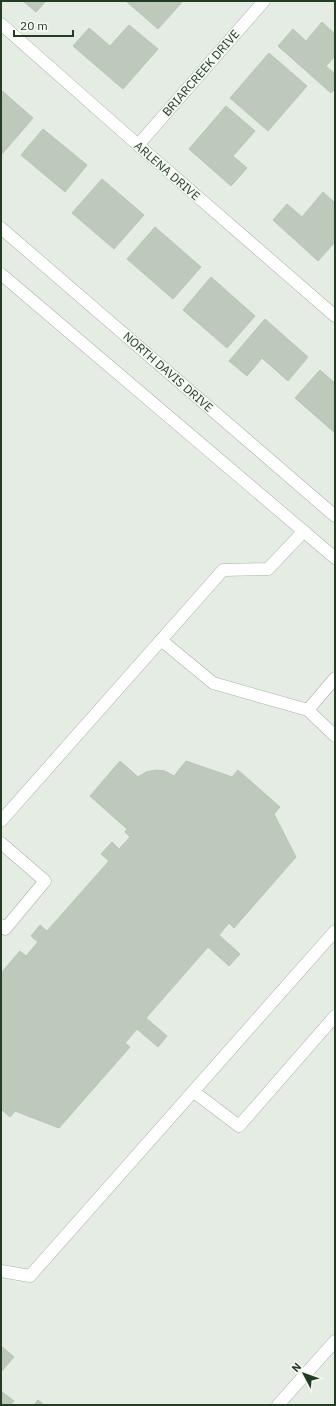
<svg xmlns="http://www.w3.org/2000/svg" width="336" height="1406" font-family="'IBM Plex Sans',sans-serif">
<rect width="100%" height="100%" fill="#e4ece3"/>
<g fill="#bdcabb" stroke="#b7c6b5">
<path d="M 23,1 L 46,1 L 36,12 Z"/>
<path d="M 126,1 L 183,1 L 158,29 Z"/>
<path d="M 322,22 L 335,34 L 335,56 L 326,66 L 335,74 L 335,89 L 331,93 L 278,46 L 293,29 L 306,41 Z"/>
<path d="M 129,25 L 158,49 L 123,89 L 73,46 L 89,28 L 110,46 Z"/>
<path d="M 269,53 L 307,86 L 268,131 L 230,98 Z"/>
<path d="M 1,90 L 33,118 L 2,154 L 1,154 Z"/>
<path d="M 226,106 L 255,131 L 233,156 L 247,168 L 231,186 L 189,149 Z"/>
<path d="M 43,129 L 87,165 L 65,192 L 21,155 Z"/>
<path d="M 102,179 L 144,215 L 114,249 L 72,213 Z"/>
<path d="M 323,192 L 335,203 L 335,242 L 318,261 L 273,220 L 287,204 L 302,217 Z"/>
<path d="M 155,227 L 201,267 L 173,299 L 127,259 Z"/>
<path d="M 211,277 L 255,316 L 227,348 L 183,310 Z"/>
<path d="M 265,319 L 308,357 L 288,381 L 262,358 L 247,376 L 229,361 Z"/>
<path d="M 320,370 L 335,383 L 335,433 L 295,398 Z"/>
<path d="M 120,761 L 138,777 L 146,772 L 156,770 L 165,771 L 174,776 L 186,761 L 232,777 L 238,770 L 280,807 L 274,814 L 296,857 L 234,928 L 229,923 L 219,935 L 240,954 L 229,966 L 208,947 L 146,1018 L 167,1036 L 158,1047 L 137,1029 L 125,1043 L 130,1047 L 59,1128 L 15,1111 L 10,1117 L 1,1109 L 1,973 L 20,951 L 26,956 L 38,942 L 31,936 L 40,925 L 47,931 L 109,861 L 101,854 L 112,842 L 119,849 L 130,837 L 125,832 L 127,829 L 90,796 Z"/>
<path d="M 1,1346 L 14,1357 L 1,1372 Z"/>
<path d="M 1,1391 L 14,1401 L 10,1405 L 1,1405 Z"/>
<path d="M 38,1400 L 44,1405 L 34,1405 Z"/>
</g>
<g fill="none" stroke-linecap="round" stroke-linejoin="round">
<defs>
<g id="minor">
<path d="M 1,24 L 138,145 L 335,316"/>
<path d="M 138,145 L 264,1"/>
<path d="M 1,228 L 335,516"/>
<path d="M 1,274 L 335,558"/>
<path d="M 161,640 L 213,683 L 308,710 L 335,736"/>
<path d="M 308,710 L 335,678"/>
<path d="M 1,821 L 223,570 L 268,569 L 304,531"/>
<path d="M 1,843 L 45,881 L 5,929 L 1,925"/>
<path d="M 194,1092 L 239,1126 L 335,1016"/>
<path d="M 1,1271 L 30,1276 L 335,931"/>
<path d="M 278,1405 L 335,1341"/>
</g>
</defs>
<use href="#minor" stroke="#a6b4a6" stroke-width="13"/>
<use href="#minor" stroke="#fff" stroke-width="12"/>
</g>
<g text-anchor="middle" stroke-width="3" stroke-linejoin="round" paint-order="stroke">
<g font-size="12" fill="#233d24" stroke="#f4f9f3">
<text transform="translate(201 73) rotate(-49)" y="4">BRIARCREEK DRIVE</text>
<text transform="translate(167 171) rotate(41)" y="4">ARLENA DRIVE</text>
<text transform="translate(168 372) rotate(41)" y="4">NORTH DAVIS DRIVE</text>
</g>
</g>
<rect width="336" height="1406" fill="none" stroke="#233d24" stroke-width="4"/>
<g transform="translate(304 1374) rotate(311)" stroke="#f4f9f3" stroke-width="3" paint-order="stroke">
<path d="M0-3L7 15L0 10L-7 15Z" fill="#233d24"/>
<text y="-6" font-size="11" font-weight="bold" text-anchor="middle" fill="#233d24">N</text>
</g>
<path d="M14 30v6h59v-6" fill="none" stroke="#233d24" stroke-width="2"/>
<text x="20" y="30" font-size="12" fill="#233d24" stroke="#f4f9f3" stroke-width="3" paint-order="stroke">20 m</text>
</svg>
